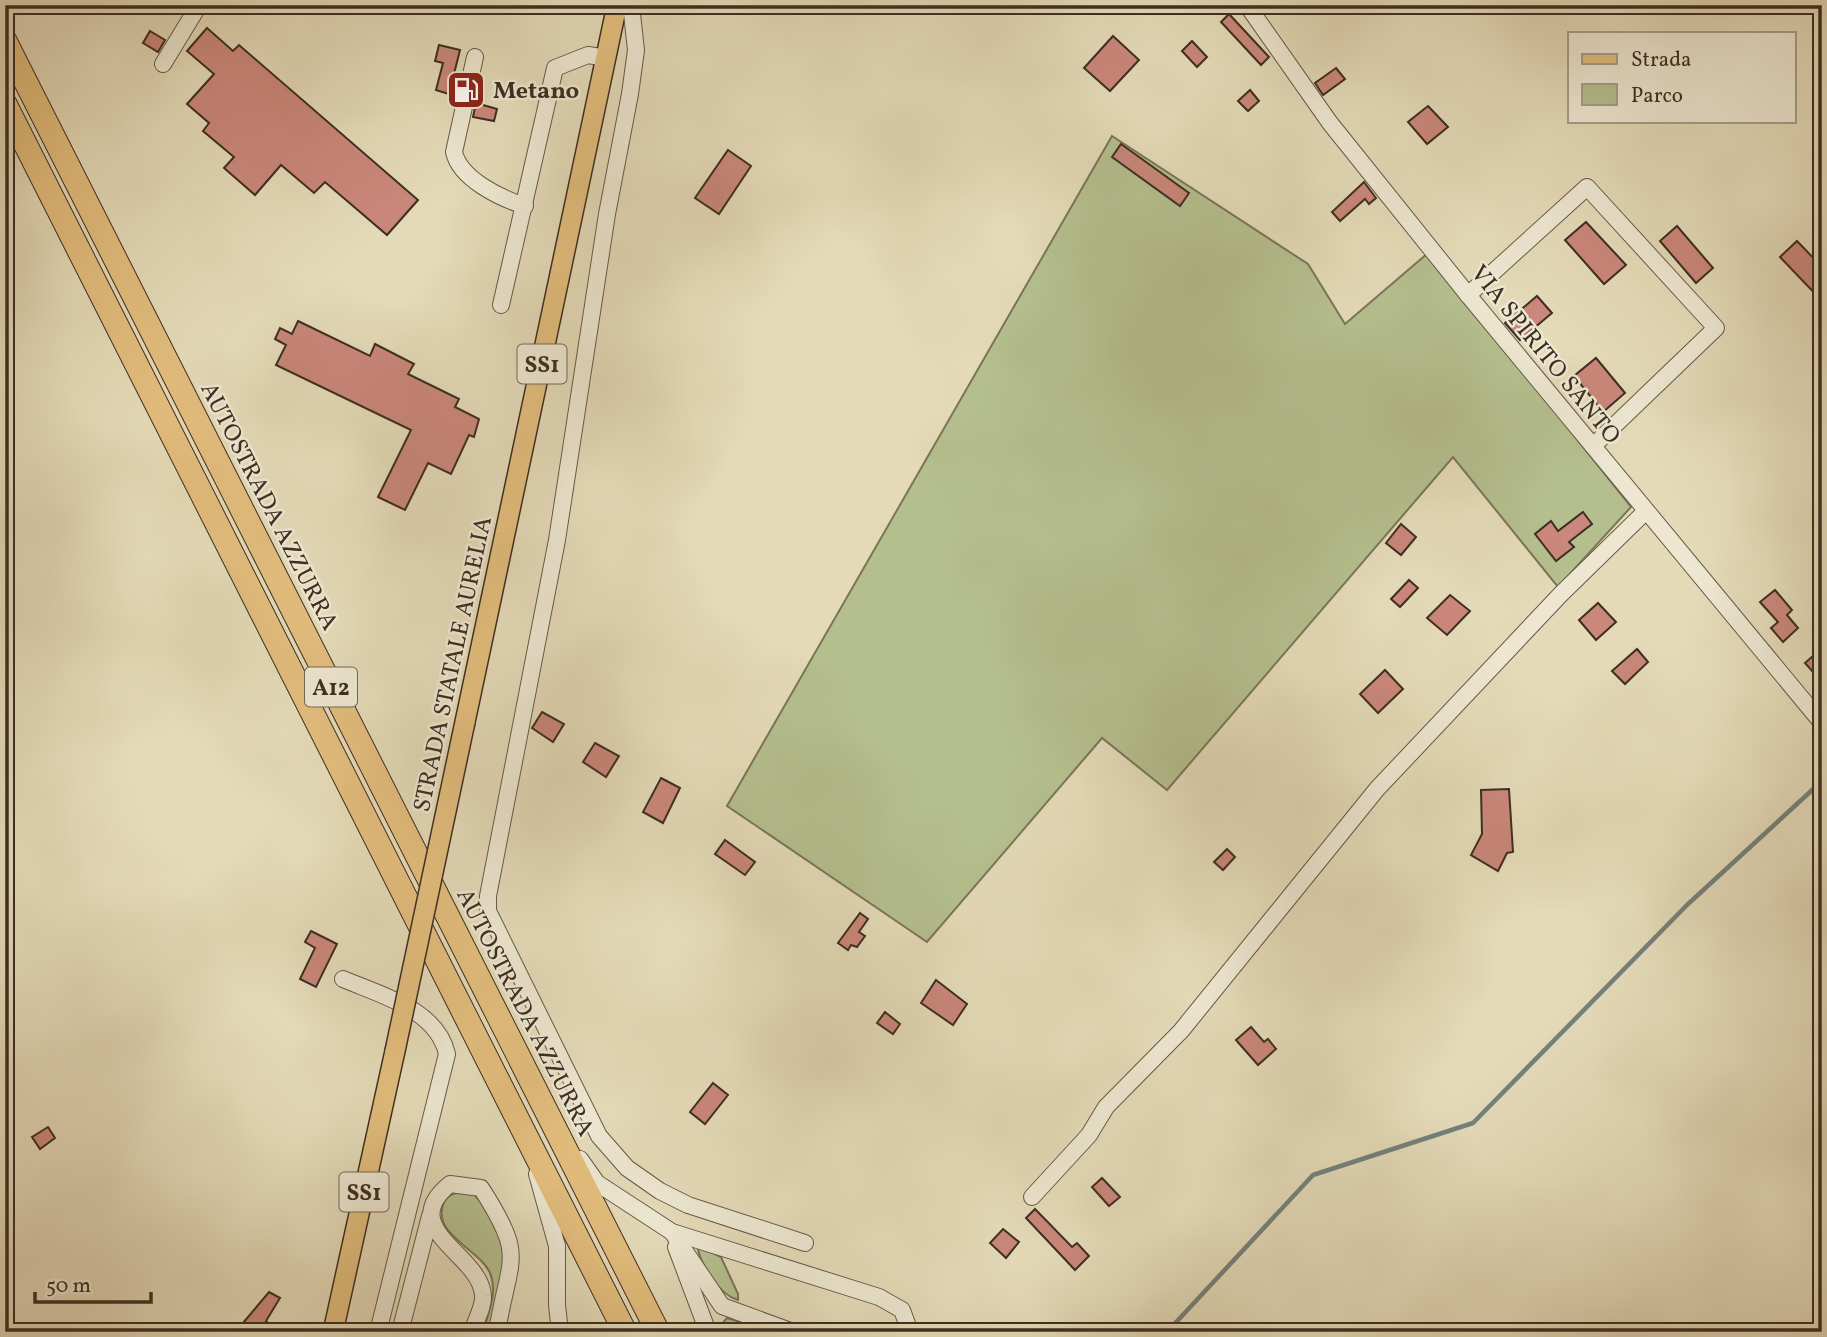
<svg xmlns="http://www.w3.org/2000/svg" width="1827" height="1337" font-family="Vollkorn,serif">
<rect width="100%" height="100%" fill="#e4dab8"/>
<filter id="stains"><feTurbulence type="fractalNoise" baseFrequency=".00286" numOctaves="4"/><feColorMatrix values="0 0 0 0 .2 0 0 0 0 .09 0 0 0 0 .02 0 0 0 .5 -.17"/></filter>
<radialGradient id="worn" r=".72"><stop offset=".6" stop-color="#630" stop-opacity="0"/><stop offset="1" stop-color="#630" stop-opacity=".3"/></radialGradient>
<g fill="#b5bf8e" stroke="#797658" stroke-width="2">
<path d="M 1112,136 L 1308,264 L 1345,324 L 1428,253 L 1631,507 L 1558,587 L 1453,457 L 1167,790 L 1102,738 L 927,942 L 727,806 Z"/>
<path d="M 470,1191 C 521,1236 503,1274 491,1332 L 483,1332 C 488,1313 498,1292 490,1273 C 479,1249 433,1235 443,1205 C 447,1193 458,1192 470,1191 Z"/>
<path d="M 697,1245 L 721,1257 L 738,1294 L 738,1300 C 719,1295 700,1264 697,1245 Z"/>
<path d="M 727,1318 L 774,1332 L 721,1332 L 722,1324 Z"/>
</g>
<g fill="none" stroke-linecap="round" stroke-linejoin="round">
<path stroke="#74817b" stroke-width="4.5" d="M 1167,1332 L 1313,1175 L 1473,1123 L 1687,905 L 1822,781"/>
</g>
<g fill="#ca877b" stroke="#3d2e22" stroke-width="2">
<path d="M 1229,14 L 1269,57 L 1261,65 L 1221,22 Z"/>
<path d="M 207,28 L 233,51 L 239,45 L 418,200 L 387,235 L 325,182 L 314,193 L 281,165 L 255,195 L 224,168 L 234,157 L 203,131 L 209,123 L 187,104 L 214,74 L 187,51 Z"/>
<path d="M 150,31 L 165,40 L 158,52 L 143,43 Z"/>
<path d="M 1113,36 L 1139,60 L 1110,91 L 1084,68 Z"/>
<path d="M 1192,41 L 1207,57 L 1197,67 L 1182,51 Z"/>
<path d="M 439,45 L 460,50 L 449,94 L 436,90 L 443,63 L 435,61 Z"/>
<path d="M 1336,68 L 1345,79 L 1323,95 L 1315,83 Z"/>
<path d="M 1250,90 L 1259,101 L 1248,111 L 1238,101 Z"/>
<path d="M 476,103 L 497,109 L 494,121 L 473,117 Z"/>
<path d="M 1428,106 L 1448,127 L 1427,144 L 1408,122 Z"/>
<path d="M 1121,144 L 1189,193 L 1180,206 L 1112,157 Z"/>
<path d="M 728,150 L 751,166 L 719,214 L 695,198 Z"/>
<path d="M 1364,182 L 1376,198 L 1369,204 L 1365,199 L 1340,221 L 1332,212 Z"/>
<path d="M 1586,222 L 1626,265 L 1604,284 L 1565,240 Z"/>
<path d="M 1677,226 L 1713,268 L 1696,283 L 1660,241 Z"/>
<path d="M 1797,241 L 1822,267 L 1822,301 L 1780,257 Z"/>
<path d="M 1537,296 L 1552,313 L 1520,340 L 1505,323 Z"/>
<path d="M 298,321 L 370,356 L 375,344 L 414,364 L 408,374 L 459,399 L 455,407 L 479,419 L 474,437 L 469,435 L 451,474 L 428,463 L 405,510 L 378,497 L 411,430 L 276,365 L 286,345 L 275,339 L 280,328 L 292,334 Z"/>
<path d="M 1596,358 L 1625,393 L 1603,412 L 1574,376 Z"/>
<path d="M 1583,512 L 1592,524 L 1569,542 L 1574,547 L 1556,561 L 1535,534 L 1551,521 L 1558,531 Z"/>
<path d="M 1401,524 L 1416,537 L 1401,555 L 1386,543 Z"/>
<path d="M 1409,580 L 1418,588 L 1400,607 L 1391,599 Z"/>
<path d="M 1775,590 L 1792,610 L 1787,615 L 1798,628 L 1783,642 L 1771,628 L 1778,622 L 1760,602 Z"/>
<path d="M 1450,595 L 1470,611 L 1447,635 L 1427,618 Z"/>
<path d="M 1598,603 L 1616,622 L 1596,640 L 1579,620 Z"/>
<path d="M 1822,648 L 1822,682 L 1805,663 Z"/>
<path d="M 1637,649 L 1648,662 L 1625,684 L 1612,671 Z"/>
<path d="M 1385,670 L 1403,689 L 1378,713 L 1360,694 Z"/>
<path d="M 542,712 L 564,724 L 553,742 L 532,728 Z"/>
<path d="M 595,743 L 619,756 L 606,777 L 583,762 Z"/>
<path d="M 661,778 L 680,788 L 663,823 L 643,812 Z"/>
<path d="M 1509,789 L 1513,852 L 1507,853 L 1498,871 L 1471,855 L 1482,834 L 1481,790 Z"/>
<path d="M 725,840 L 755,862 L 745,875 L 715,854 Z"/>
<path d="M 1227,849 L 1235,857 L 1223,870 L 1214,862 Z"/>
<path d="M 860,913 L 868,919 L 859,932 L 865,936 L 857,947 L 851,945 L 848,950 L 838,943 Z"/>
<path d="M 311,931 L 337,944 L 316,987 L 300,979 L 315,948 L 305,942 Z"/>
<path d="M 936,980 L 967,1004 L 953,1025 L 921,1003 Z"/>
<path d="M 885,1012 L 900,1024 L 893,1034 L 877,1023 Z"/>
<path d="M 1251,1027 L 1264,1042 L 1268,1039 L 1276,1049 L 1258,1065 L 1236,1040 Z"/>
<path d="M 713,1083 L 728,1095 L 705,1124 L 690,1112 Z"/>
<path d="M 48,1127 L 55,1138 L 40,1149 L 32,1137 Z"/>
<path d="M 1102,1178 L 1120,1197 L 1109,1206 L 1092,1187 Z"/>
<path d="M 1035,1209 L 1072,1247 L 1077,1243 L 1089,1256 L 1075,1270 L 1026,1218 Z"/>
<path d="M 1003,1229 L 1019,1242 L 1006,1258 L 990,1243 Z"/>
<path d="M 269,1292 L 280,1298 L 266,1321 L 278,1332 L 253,1332 L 243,1323 Z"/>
</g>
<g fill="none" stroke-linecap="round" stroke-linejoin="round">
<defs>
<g id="minor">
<path d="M 631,5 L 636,50 L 630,94 L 607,214 L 557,540 L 488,896 L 488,911 L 599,1136 L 627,1168 L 660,1191 L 688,1205 L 805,1243"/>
<path d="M 1247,5 L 1330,123 L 1468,295 L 1822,723"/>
<path d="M 475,57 L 454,152 C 460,179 500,198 525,206"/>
<path d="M 163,64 L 199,5"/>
<path d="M 1468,295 L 1587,187 L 1716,328 L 1593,446"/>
<path d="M 501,305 L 555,68 L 588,55 L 607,58"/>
<path d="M 343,979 C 380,995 437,1009 447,1054 L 378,1332"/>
<path d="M 580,1159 L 597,1183 L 672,1232 L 879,1297 L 902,1310 L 910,1332"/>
<path d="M 537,1174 L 557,1246 L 557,1305 L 560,1332"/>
<path d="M 1032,1197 L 1089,1135 L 1106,1107 L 1181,1031 L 1377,789 L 1561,594 L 1646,511"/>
<path d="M 672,1232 L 722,1306 L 793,1332"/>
<path d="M 676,1247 L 708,1332"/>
<path d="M 400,1332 L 430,1216"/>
<path d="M 472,1332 C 475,1322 484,1306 483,1296 C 482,1255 394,1229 450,1184 L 481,1188 C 527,1259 509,1256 497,1332"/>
</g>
<g id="major">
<path d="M 465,722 L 617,5"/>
<path d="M 333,1332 L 395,1051"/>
</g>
<g id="highway">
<path d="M 5,41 L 658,1332"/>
<path d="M 5,104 L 625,1332"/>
</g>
</defs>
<use href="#minor" stroke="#675948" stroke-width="18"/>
<use href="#major" stroke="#3d2e22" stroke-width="22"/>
<use href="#highway" stroke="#3d2e22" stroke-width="25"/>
<use href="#minor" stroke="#ede7d1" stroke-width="16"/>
<use href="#major" stroke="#e2bd7c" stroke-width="19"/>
<use href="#highway" stroke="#e2bd7c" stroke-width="23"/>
<defs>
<path id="major-bridge" d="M 395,1051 L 465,722"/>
</defs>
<use href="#major-bridge" stroke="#3d2e22" stroke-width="22" stroke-linecap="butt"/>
<use href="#major-bridge" stroke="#e2bd7c" stroke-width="19"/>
</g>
<defs>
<symbol id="fuel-square" viewBox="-11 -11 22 22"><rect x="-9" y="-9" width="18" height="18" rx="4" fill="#8f2418" stroke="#ede7d1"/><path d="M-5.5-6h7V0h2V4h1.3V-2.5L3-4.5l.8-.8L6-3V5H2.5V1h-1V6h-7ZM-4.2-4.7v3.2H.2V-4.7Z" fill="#fff"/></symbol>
</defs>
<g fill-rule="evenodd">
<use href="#fuel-square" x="444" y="68" width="44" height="44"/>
</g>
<g text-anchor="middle" stroke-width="5" stroke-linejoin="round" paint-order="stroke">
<g fill="#ede7d1" stroke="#726656" stroke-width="2">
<rect x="517.5" y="344.5" width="49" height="39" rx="5"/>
<rect x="305" y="667.5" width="52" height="39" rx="5"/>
<rect x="339.5" y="1172.5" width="49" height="39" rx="5"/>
</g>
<g font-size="23" font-weight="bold" fill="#3d2e22">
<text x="542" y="372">SS1</text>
<text x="331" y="695">A12</text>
<text x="364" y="1200">SS1</text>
</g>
<g font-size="24" font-weight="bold" fill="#3d2e22" stroke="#ede7d1" text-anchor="start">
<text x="493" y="98">Metano</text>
</g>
<g font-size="24" fill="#3d2e22" stroke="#ede7d1">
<text transform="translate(1546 354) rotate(51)" y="8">VIA SPIRITO SANTO</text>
<text transform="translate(270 506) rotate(63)" y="8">AUTOSTRADA AZZURRA</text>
<text transform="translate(452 664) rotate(-78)" y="8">STRADA STATALE AURELIA</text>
<text transform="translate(526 1012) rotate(63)" y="8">AUTOSTRADA AZZURRA</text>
</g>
</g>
<rect width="1827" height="1337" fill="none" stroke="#e4dab8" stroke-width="28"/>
<rect x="7" y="7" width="1813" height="1323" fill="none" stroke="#3d2e22" stroke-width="3.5"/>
<rect x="14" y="14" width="1799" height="1309" fill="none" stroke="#3d2e22" stroke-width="2"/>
<rect x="1568" y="32" width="228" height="91" fill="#ede7d1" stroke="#a79d8b" stroke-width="2"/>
<rect x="1582" y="54" width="35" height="10" fill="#e2bd7c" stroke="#a79d8b" stroke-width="2"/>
<text x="1631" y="66" font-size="21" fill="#3d2e22">Strada</text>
<rect x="1582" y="84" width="35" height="21" fill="#b5bf8e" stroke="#a79d8b" stroke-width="2"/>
<text x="1631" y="102" font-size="21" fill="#3d2e22">Parco</text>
<path d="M35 1292v10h116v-10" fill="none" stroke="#3d2e22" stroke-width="3.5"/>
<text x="46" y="1292" font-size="21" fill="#3d2e22" stroke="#ede7d1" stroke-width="5" paint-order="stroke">50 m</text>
<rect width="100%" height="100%" filter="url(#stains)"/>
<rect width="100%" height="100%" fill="url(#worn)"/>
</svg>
